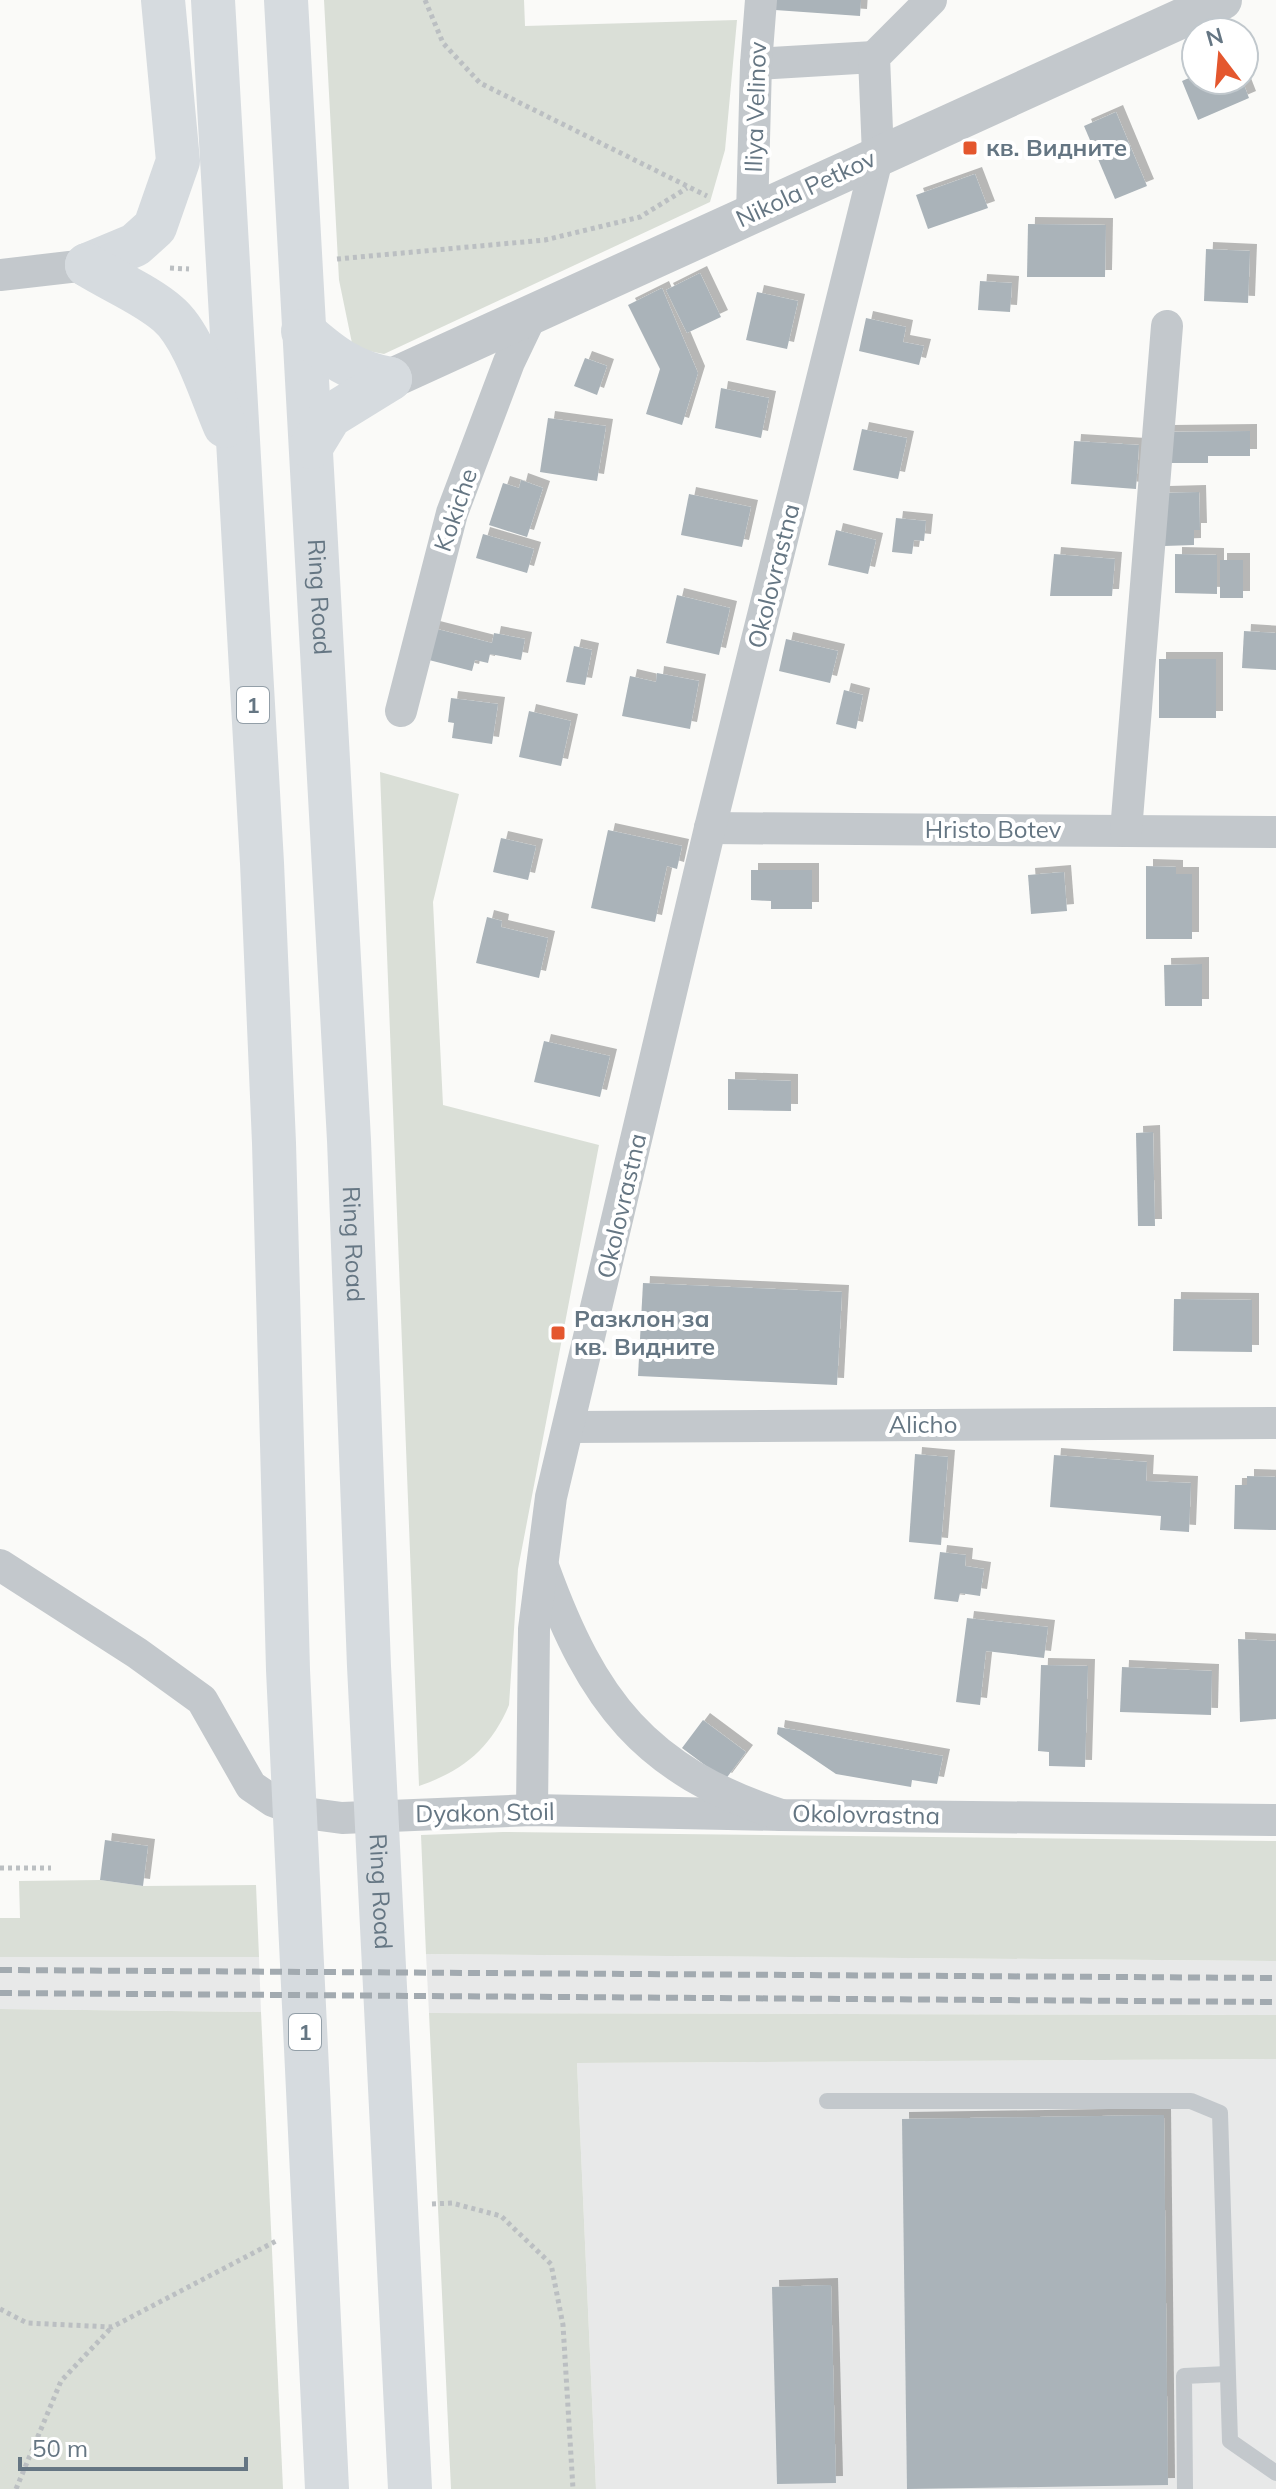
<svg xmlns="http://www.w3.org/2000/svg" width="1276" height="2489" font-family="Mulish,sans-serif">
<defs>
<filter id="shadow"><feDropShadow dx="7" dy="-7" stdDeviation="0" flood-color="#0004"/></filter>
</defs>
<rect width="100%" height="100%" fill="#fafaf8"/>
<g fill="#e8e9e9">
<path d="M 426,1954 L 1276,1961 L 1276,2015 L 429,2013 Z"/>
<path d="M 0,1957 L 259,1957 L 261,2012 L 0,2009 Z"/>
<path d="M 1276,2059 L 1276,2489 L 596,2489 L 577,2063 Z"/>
</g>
<g fill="#dadfd7">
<path d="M 324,0 L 524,0 L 525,26 L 737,20 L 725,150 L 710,202 L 384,354 L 353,348 L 339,280 Z"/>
<path d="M 380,772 L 459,794 L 433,902 L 443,1105 L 599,1145 L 518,1569 L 509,1705 C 491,1748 463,1771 419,1786 Z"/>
<path d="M 503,1832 L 1276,1841 L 1276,1961 L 426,1954 L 421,1835 Z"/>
<path d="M 100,1880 L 143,1886 L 256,1885 L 259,1957 L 0,1957 L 0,1918 L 20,1918 L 19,1881 Z"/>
<path d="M 0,2009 L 261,2012 L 283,2489 L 0,2489 Z"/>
<path d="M 429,2013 L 1276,2015 L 1276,2059 L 577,2063 L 596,2489 L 451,2489 Z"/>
</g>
<g fill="#aab3b9" filter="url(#shadow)">
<path d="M 776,0 L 861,0 L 860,16 L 775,10 Z"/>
<path d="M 1196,75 L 1196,80 L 1242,80 L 1249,98 L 1198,120 L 1182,81 Z"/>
<path d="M 1116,112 L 1147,186 L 1115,199 L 1084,126 Z"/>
<path d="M 975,174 L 988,208 L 928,229 L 916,195 Z"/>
<path d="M 1028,224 L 1106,225 L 1105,277 L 1027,277 Z"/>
<path d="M 1206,249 L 1250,251 L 1248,303 L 1204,301 Z"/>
<path d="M 700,273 L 721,317 L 687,333 L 666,290 Z"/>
<path d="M 980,281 L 1012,283 L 1010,312 L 978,310 Z"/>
<path d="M 662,288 L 698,373 L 682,425 L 646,414 L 660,369 L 628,305 Z"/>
<path d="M 757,292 L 798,301 L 787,349 L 746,340 Z"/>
<path d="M 866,318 L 906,327 L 903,342 L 924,346 L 919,365 L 859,351 Z"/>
<path d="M 585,358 L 607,366 L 597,395 L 574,386 Z"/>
<path d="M 721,388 L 769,398 L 761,438 L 715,428 Z"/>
<path d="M 548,418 L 606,426 L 597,481 L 540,472 Z"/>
<path d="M 862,429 L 907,438 L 898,479 L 853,470 Z"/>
<path d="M 1250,431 L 1250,456 L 1208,456 L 1208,463 L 1165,463 L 1165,432 Z"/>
<path d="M 1074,441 L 1139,445 L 1136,489 L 1071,484 Z"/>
<path d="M 521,480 L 543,488 L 527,537 L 489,525 L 503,483 L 519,488 Z"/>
<path d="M 1199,492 L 1200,530 L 1194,530 L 1194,545 L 1164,546 L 1162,493 Z"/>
<path d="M 689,494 L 751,507 L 742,547 L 681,535 Z"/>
<path d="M 896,518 L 926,521 L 924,541 L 914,540 L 912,554 L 892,552 Z"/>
<path d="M 836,530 L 876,540 L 868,574 L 828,565 Z"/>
<path d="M 483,534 L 534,549 L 527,573 L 476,558 Z"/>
<path d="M 1054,554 L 1115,559 L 1112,596 L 1050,596 Z"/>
<path d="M 1175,554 L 1217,555 L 1217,594 L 1175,593 Z"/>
<rect x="1220" y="560" width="23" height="38"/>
<path d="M 677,595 L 730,608 L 719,655 L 666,643 Z"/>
<path d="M 433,628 L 492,643 L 494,633 L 525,639 L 521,660 L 490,654 L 488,663 L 475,660 L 472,671 L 425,659 Z"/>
<path d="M 1244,631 L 1276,633 L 1276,670 L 1242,668 Z"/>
<path d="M 786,639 L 838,651 L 830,683 L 779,671 Z"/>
<path d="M 574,646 L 592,650 L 585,685 L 566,682 Z"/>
<rect x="1159" y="659" width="57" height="59"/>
<path d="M 657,673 L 699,681 L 690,729 L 622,716 L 630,676 L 656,682 Z"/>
<path d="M 844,690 L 863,695 L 856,729 L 836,724 Z"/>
<path d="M 451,698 L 498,704 L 492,744 L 452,738 L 454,723 L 448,722 Z"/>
<path d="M 529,711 L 571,721 L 561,766 L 519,757 Z"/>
<path d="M 608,830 L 682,846 L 677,869 L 667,866 L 655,922 L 591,908 Z"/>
<path d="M 501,838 L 536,846 L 528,880 L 493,872 Z"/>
<path d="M 1146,866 L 1176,867 L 1176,874 L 1192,874 L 1192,939 L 1146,939 Z"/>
<path d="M 751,870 L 812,870 L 812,909 L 771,909 L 771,901 L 751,900 Z"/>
<path d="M 1064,872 L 1067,911 L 1031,914 L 1028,875 Z"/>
<path d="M 487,917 L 502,921 L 501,927 L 548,938 L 539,978 L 476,963 Z"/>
<path d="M 1202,964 L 1202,1006 L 1165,1006 L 1164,965 Z"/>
<path d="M 544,1041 L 610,1056 L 600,1097 L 534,1082 Z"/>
<path d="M 728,1079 L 791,1081 L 791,1111 L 728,1110 Z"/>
<path d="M 1153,1132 L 1155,1226 L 1138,1226 L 1136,1133 Z"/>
<path d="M 643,1283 L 842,1292 L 837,1385 L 638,1376 Z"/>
<path d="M 1174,1299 L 1252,1300 L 1252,1352 L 1173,1351 Z"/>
<path d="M 915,1454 L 948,1457 L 941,1545 L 909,1542 Z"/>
<path d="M 1054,1455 L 1147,1462 L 1146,1481 L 1191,1483 L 1189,1532 L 1160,1530 L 1161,1516 L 1050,1507 Z"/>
<path d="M 1247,1476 L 1276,1477 L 1276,1530 L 1234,1529 L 1235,1485 L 1247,1485 Z"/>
<path d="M 940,1552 L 966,1555 L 965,1566 L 984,1569 L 980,1596 L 960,1593 L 958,1602 L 934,1599 Z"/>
<path d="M 967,1618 L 1048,1627 L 1044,1658 L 986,1651 L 980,1705 L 956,1702 Z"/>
<path d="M 1238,1639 L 1276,1641 L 1276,1719 L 1240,1722 Z"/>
<path d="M 1041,1665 L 1088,1666 L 1085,1767 L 1049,1766 L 1049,1752 L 1038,1751 Z"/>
<path d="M 1122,1667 L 1212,1671 L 1211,1715 L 1120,1712 Z"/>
<path d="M 703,1720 L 746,1752 L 725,1780 L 682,1748 Z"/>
<path d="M 778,1727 L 943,1756 L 937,1784 L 912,1780 L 911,1787 L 836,1774 L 777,1734 Z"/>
<path d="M 105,1840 L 148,1846 L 143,1886 L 100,1880 Z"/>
<path d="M 1164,2115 L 1168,2485 L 907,2489 L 902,2119 Z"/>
<path d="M 831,2285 L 836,2483 L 777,2484 L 772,2287 Z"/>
</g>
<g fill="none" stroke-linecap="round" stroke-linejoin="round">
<g stroke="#bbbfc2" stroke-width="5" stroke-dasharray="4 4" stroke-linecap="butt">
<path d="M 425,0 L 443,43 L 480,83 L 707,196"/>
<path d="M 337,259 L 545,240 L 640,217 L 687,188"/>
<path d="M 170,268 L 189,269"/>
<path d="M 0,1868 L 51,1868"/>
<path d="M 432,2204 L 452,2203 L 501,2216 L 551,2264 L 563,2325 L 573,2489"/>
<path d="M 0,2309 L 27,2323 L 112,2327 L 278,2240"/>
<path d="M 16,2489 L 61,2381 L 112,2327"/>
</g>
<g stroke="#c3c8cc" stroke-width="16">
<path d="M 827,2101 L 1191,2101 L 1220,2113 L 1230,2441 L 1276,2473"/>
<path d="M 1185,2489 L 1184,2376 L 1227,2374"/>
</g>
<g stroke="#c3c8cc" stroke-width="32">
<path d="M 756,64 L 874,57"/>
<path d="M 752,215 L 756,64 L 761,0"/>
<path d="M 0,275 L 87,265"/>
<path d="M 401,711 L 452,513 L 509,362 L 531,316"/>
<path d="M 710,828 L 1276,832"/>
<path d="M 1126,831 L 1167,326"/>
<path d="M 571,1427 L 1276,1423"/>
<path d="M 0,1565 L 137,1653 L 202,1700 L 251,1786 L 273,1801 L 305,1813 L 342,1818 L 532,1810 L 781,1815"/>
<path d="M 544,1569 C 592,1701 644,1770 781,1815 L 1276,1820"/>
<path d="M 532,1810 L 534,1629 L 551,1497 L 710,828 L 878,155 L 874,57 L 931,0"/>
</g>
<path stroke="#c3c8cc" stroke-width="40" d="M 390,379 L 1222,0"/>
<g stroke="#d6dbdf" stroke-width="44">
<path d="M 213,0 L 262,863 L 274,1143 L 288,1670 L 327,2489"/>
<path id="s1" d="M 286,0 L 349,1140 L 369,1666 L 410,2489"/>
<path d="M 87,265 L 135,245 L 155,227 L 178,161 L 163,0"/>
<path d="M 87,265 C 114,282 145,294 168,314 C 194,336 211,394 225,426"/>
<path d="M 303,331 C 331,356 352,372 390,379"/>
<path d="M 311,447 L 330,416 L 390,379"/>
</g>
<g stroke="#a2aab0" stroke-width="6" stroke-dasharray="12 6" stroke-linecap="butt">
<path d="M 0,1970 L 1276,1978"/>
<path d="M 0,1993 L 1276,2002"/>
</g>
</g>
<g fill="#e4572e" stroke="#fff" stroke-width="3">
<rect x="962" y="140" width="16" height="16" rx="4"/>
<rect x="550" y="1325" width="16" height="16" rx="4"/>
</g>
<g text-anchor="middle" stroke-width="8" stroke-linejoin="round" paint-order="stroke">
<g fill="#fff" stroke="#939fa8" stroke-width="2">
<rect x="237" y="687" width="32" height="36" rx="6"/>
<rect x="289" y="2014" width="32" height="36" rx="6"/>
</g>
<g font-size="22" font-weight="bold" fill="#657683">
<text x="253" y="713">1</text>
<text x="305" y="2040">1</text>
</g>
<g font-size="24" fill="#657683" stroke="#fff">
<text transform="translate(756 107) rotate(-88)" y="8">Iliya Velinov</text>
<text transform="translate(806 189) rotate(-25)" y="8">Nikola Petkov</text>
<text transform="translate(456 510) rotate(-71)" y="8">Kokiche</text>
<text transform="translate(774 576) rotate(-76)" y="8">Okolovrastna</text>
<text dy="8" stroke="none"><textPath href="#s1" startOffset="598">Ring Road</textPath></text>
<text x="993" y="838">Hristo Botev</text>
<text transform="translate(622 1206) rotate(-77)" y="8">Okolovrastna</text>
<text dy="8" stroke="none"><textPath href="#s1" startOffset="1246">Ring Road</textPath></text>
<text x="923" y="1433">Alicho</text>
<text transform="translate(485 1813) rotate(-1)" y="8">Dyakon Stoil</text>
<text transform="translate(866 1815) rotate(1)" y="8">Okolovrastna</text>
<text dy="8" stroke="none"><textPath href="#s1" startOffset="1894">Ring Road</textPath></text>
</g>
<g font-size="24" font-weight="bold" fill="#657683" stroke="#fff" text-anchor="start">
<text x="986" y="156">кв. Видните</text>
<text x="574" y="1327">Разклон за<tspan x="574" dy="28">кв. Видните</tspan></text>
</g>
</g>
<g transform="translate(1220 56) rotate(344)"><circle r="38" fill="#ffffff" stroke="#c1c8cd" stroke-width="2"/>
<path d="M0-6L14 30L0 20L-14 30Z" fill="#e4572e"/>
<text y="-12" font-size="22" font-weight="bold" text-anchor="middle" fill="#657683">N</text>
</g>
<path d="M20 2457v12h226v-12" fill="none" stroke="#657683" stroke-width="4"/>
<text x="32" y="2457" font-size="24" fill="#657683" stroke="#ffffff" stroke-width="6" paint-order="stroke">50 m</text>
</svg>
